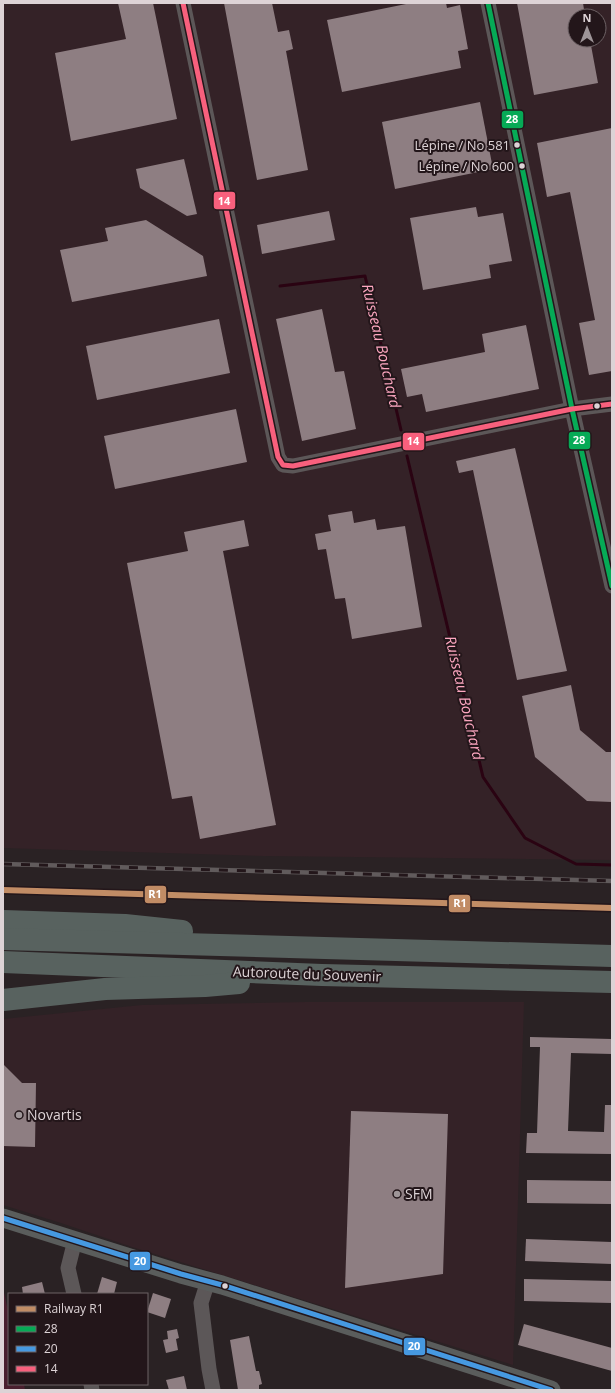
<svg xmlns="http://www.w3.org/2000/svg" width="615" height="1393" font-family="'Open Sans',sans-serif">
<rect width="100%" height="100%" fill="#2a2224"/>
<g fill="#342227" fill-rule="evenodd">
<path d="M 3,3 L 612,3 L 612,860 L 265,856 L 3,848 ZM 575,16 L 599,16 L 599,40 L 575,40 Z"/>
<path d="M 307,1002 L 524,1002 L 513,1365 L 132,1247 L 61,1223 L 3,1205 L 3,1019 L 142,1005 Z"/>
</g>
<path fill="#491f2e" d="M 3,1288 L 9,1315 L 9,1384 L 24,1384 L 25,1390 L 3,1390 Z"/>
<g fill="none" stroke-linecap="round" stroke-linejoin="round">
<g stroke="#2a0312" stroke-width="3">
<path d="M 280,286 L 365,276 L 401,430"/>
<path d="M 407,456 L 483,777 L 525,838 L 576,864 L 612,865"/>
</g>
</g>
<g fill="#8e7e82">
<path d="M 118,3 L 153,3 L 177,119 L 71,141 L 55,53 L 126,39 Z"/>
<path d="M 224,3 L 272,3 L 278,32 L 289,30 L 293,49 L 286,51 L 308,170 L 257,180 Z"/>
<path d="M 411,3 L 446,3 L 447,8 L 460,5 L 468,49 L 458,51 L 461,68 L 342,92 L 327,20 Z"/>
<path d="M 517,3 L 583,3 L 585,16 L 575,16 L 575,40 L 590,40 L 598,83 L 534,95 Z"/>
<path d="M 480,102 L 493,169 L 395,189 L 382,122 Z"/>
<path d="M 612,128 L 612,371 L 589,375 L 579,323 L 595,320 L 570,192 L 547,197 L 537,143 Z"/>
<path d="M 184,159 L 197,214 L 187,216 L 140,188 L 136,169 Z"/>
<path d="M 476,207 L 478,217 L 503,213 L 512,261 L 489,265 L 491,278 L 423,290 L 410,218 Z"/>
<path d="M 329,211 L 335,240 L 262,254 L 257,225 Z"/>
<path d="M 146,220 L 203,256 L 207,276 L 72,302 L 60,250 L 108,241 L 105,228 Z"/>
<path d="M 322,309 L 335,372 L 344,371 L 356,429 L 302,441 L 276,319 Z"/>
<path d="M 219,319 L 230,373 L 97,400 L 86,346 Z"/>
<path d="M 526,325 L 539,389 L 426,412 L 422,394 L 407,397 L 401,369 L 485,352 L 482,334 Z"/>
<path d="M 236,409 L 247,462 L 115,489 L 104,436 Z"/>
<path d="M 515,448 L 567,671 L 517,680 L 473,470 L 459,473 L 456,461 Z"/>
<path d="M 352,511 L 354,523 L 375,519 L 377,530 L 405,526 L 422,627 L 352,639 L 345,598 L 335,599 L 326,549 L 318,550 L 315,534 L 331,531 L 328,515 Z"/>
<path d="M 244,520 L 249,546 L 223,551 L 276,825 L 200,839 L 192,796 L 172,799 L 127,563 L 188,551 L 184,532 Z"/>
<path d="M 571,685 L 580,730 L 606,752 L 612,752 L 612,802 L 587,801 L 535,757 L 522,696 Z"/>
<path d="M 530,1037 L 612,1039 L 612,1054 L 571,1053 L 568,1131 L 604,1132 L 605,1105 L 612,1105 L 612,1154 L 526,1153 L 527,1133 L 537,1133 L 540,1047 L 530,1047 Z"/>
<path d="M 3,1064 L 22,1083 L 36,1083 L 35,1147 L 3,1146 Z"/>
<path d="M 351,1111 L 448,1114 L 443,1274 L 345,1288 Z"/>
<path d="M 527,1180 L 612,1181 L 612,1204 L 527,1203 Z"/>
<path d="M 526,1239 L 612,1242 L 612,1264 L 525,1261 Z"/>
<path d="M 102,1277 L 117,1282 L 114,1294 L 97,1294 Z"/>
<path d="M 524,1279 L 612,1281 L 612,1303 L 524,1301 Z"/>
<path d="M 42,1282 L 45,1294 L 23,1294 L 22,1287 Z"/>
<path d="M 153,1293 L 171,1299 L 165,1318 L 147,1312 Z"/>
<path d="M 524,1324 L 612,1348 L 612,1371 L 518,1345 Z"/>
<path d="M 177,1329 L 179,1338 L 176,1339 L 178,1350 L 166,1353 L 163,1340 L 168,1339 L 167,1331 Z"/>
<path d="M 249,1336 L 256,1371 L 259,1371 L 262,1384 L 259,1385 L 259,1390 L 238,1390 L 230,1340 Z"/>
<path d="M 184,1376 L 187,1390 L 169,1390 L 166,1380 Z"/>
</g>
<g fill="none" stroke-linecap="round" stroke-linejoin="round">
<g stroke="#5c5758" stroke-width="15">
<path d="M 183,3 L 278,457 L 283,465 L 293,466 L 572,409 L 612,404"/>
<path d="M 488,3 L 572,409 L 612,586"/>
<path d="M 208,1281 L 201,1303 L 209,1369 L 213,1390"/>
<path d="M 74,1294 L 68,1268 L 75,1240"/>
<path d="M 91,1384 L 92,1390"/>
</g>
<path stroke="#5a5d5c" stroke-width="19" d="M 3,1218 L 181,1274 L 222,1285 L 551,1390"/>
<g stroke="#58625f" stroke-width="22">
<path d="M 3,921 L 125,925 L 182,931"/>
<path d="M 3,939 L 612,956"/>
<path d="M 3,962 L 322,975 L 612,982"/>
<path d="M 3,1000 L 105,989 L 205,986 L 239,983"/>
</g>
<defs>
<g id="rail">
<path d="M 3,864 L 612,881"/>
<path d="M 3,890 L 612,908"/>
</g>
</defs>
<use href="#rail" stroke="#615b5c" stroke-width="4.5"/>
<use href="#rail" stroke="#23161a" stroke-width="3" stroke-dasharray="9" stroke-linecap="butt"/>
<defs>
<path id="bus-1" d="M 488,3 L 572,409 L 612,586"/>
<path id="bus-2" d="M 3,1218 L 181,1274 L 222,1285 L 551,1390"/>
<path id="bus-3" d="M 183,3 L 278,457 L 283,465 L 293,466 L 572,409 L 612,404"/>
</defs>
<use href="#bus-1" stroke="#23161a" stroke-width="8"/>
<use href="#bus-2" stroke="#23161a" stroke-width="8"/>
<use href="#bus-3" stroke="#23161a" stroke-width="8"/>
<use href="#bus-1" stroke="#06aa56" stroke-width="5"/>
<use href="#bus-2" stroke="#4699e1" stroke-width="5"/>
<use href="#bus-3" stroke="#f8607d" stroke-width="5"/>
<defs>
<path id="rail-1" d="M 3,890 L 612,908"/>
</defs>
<use href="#rail-1" stroke="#23161a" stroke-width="9"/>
<use href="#rail-1" stroke="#c18c65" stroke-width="6"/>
</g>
<g fill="#ddd3d6" stroke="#23161a" stroke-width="1.5">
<circle cx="517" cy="145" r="3.5"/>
<circle cx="522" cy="166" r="3.5"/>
<circle cx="597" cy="406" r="3.5"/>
<circle cx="225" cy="1286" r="3.5"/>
</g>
<g fill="#9e9598" stroke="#23161a" stroke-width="1.5">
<circle cx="19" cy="1115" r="4"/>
<circle cx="397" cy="1194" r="4"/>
</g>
<g text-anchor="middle" stroke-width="4" stroke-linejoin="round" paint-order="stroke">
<g font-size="13" fill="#ddd3d6" stroke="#23161a" text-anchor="end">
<text x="510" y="150">Lépine / No 581</text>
<text x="514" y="171">Lépine / No 600</text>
</g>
<g font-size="14" fill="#ddd3d6" stroke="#23161a">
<text transform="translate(307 974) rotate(2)" y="5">Autoroute du Souvenir</text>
</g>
<g font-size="14" fill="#ddd3d6" stroke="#23161a" text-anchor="start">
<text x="27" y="1120">Novartis</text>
<text x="405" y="1199">SFM</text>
</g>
<g font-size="15" font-style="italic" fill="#fda7c0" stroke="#23161a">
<text transform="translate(381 346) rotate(77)" y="5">Ruisseau Bouchard</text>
<text transform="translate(464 698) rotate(77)" y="5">Ruisseau Bouchard</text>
</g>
</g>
<g stroke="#23161a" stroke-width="1.5">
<rect x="501" y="110" width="23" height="19" rx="4" fill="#06aa56"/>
<rect x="213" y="191" width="23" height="19" rx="4" fill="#f8607d"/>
<rect x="568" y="431" width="23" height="19" rx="4" fill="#06aa56"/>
<rect x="402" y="432" width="23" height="19" rx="4" fill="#f8607d"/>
<rect x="144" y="885" width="23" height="19" rx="4" fill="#c18c65"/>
<rect x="448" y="894" width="23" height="19" rx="4" fill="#c18c65"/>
<rect x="129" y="1251" width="22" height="20" rx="4" fill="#4699e1"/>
<rect x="403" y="1337" width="23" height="19" rx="4" fill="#4699e1"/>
</g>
<g font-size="11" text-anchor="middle" font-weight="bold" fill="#fff">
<text x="512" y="123">28</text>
<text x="224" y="205">14</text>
<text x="579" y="444">28</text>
<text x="413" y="445">14</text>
<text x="155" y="898">R1</text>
<text x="460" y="907">R1</text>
<text x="140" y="1265">20</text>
<text x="414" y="1350">20</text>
</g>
<rect width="615" height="1393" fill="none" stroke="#ddd3d6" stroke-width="8"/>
<rect x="8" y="1293" width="140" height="92" fill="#23161a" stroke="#6d6265"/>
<rect x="16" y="1306" width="20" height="6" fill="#c18c65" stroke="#6d6265"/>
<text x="44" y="1313" font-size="12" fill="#ddd3d6">Railway R1</text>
<rect x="16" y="1326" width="20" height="6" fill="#06aa56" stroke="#6d6265"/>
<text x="44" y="1333" font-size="12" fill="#ddd3d6">28</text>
<rect x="16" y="1346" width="20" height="6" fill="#4699e1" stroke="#6d6265"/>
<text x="44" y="1353" font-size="12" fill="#ddd3d6">20</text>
<rect x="16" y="1366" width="20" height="6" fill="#f8607d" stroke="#6d6265"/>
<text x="44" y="1373" font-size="12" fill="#ddd3d6">14</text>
<g transform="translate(587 28)"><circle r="19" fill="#23161a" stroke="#6d6265"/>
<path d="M0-3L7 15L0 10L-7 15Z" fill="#9e9598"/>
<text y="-6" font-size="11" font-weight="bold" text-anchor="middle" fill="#ddd3d6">N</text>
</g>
</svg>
